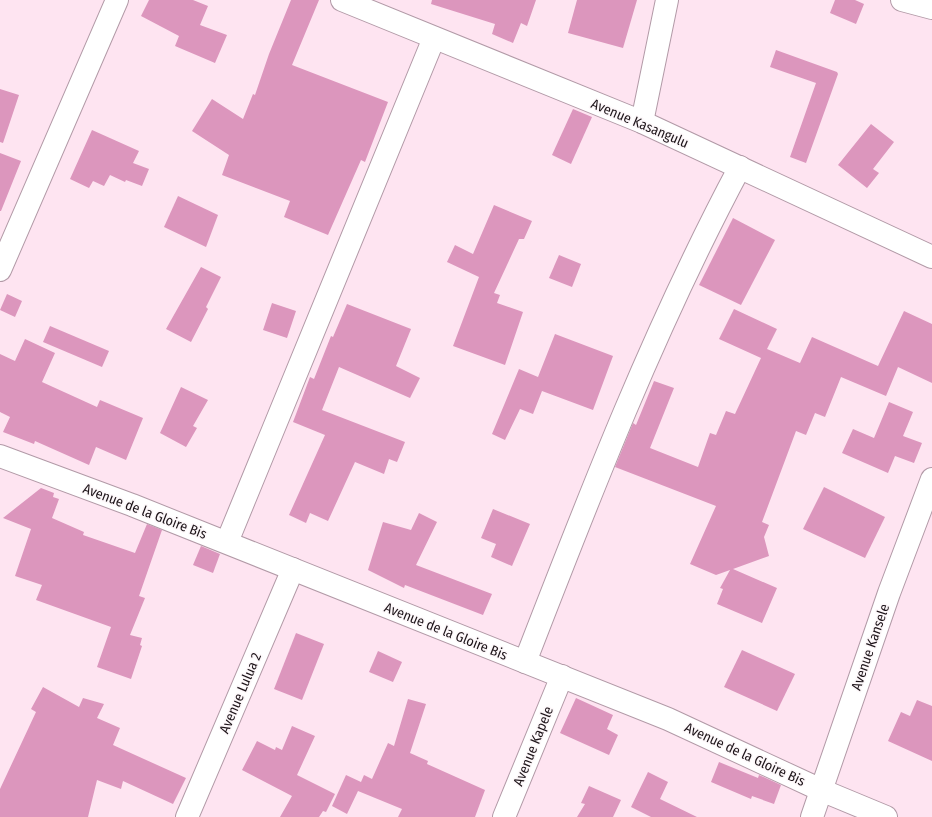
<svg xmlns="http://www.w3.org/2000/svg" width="932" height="817" font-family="'Fira Sans Condensed',sans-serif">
<rect width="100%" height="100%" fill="#fee4f1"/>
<g fill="#dc96bd">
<path d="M 149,0 L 193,0 L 208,6 L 200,25 L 227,35 L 215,63 L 175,46 L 179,36 L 141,16 Z"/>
<path d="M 291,0 L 319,0 L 292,65 L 388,102 L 365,162 L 361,160 L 328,235 L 284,217 L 290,201 L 222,175 L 229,155 L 192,131 L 212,99 L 243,119 L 253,94 L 255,95 L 269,54 Z"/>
<path d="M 432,0 L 536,0 L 527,26 L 521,23 L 513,43 L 492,34 L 495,24 L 431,4 Z"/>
<path d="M 577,0 L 637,0 L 623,48 L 568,33 Z"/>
<path d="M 835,0 L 855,0 L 864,4 L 856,24 L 830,13 Z"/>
<path d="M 776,50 L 837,72 L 838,74 L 806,163 L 790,157 L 816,83 L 770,67 Z"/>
<path d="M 0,89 L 19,95 L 3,143 L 0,142 Z"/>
<path d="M 573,109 L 592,117 L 571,164 L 552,155 Z"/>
<path d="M 871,124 L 894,142 L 873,169 L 879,173 L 867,188 L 838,165 Z"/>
<path d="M 92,130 L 139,151 L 133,163 L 149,169 L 142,186 L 126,180 L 125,182 L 110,175 L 104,186 L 93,181 L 89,188 L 70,179 Z"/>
<path d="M 0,153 L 21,161 L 1,211 L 0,211 Z"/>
<path d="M 178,196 L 218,215 L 206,247 L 164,227 Z"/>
<path d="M 494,205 L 532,221 L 524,239 L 519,239 L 494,293 L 500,295 L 497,303 L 523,312 L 505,365 L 453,346 L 479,277 L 447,262 L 455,245 L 473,254 Z"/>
<path d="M 733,218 L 775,240 L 741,305 L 699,285 Z"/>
<path d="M 559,255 L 581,264 L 572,287 L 549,278 Z"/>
<path d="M 201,267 L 221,277 L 206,307 L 208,309 L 191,342 L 166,329 Z"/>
<path d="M 7,294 L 22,301 L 15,317 L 0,310 Z"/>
<path d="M 272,303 L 296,311 L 287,338 L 263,330 Z"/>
<path d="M 347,304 L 411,329 L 396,366 L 420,378 L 410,398 L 339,367 L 322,410 L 405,442 L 397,462 L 389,459 L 384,474 L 355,462 L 328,521 L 310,513 L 306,523 L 289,515 L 325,435 L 293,422 L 310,377 L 314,379 L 331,336 L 333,337 Z"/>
<path d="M 734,309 L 777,329 L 767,349 L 800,363 L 812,337 L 878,366 L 904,311 L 932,324 L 932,383 L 898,367 L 886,396 L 841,377 L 825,417 L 815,413 L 806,435 L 796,431 L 762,522 L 769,525 L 764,537 L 769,556 L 733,569 L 777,588 L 762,623 L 717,604 L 723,589 L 720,588 L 730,570 L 716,575 L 690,564 L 716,506 L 615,467 L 633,423 L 636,425 L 654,381 L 674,388 L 650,448 L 698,467 L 710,433 L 716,435 L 726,411 L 735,414 L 761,358 L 719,339 Z"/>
<path d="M 50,326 L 109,351 L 102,367 L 43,342 Z"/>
<path d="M 555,334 L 613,356 L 593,410 L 542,391 L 533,414 L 520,409 L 505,440 L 492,434 L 519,369 L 538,377 Z"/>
<path d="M 25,339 L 55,353 L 42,382 L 97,407 L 100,400 L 143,418 L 126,460 L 96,447 L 89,465 L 35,441 L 34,444 L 3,432 L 10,417 L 0,412 L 0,354 L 15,361 Z"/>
<path d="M 181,387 L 208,400 L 193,426 L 197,428 L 186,447 L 160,433 Z"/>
<path d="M 889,402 L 913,412 L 903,436 L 922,443 L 914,463 L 895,456 L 888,473 L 842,453 L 853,429 L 874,438 Z"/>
<path d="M 824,487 L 885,517 L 865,558 L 803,529 Z"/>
<path d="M 41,488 L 54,493 L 53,497 L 59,499 L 52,518 L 84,532 L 83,535 L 135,553 L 147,524 L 162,530 L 139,596 L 145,598 L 130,635 L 142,638 L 140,645 L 142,646 L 131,679 L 97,667 L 111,627 L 36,600 L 42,585 L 15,576 L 31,529 L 3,518 Z"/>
<path d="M 493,509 L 530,524 L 512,566 L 491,557 L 496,544 L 481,538 Z"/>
<path d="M 419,513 L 437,522 L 416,565 L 492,594 L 483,615 L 405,585 L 404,588 L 368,570 L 383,522 L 411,530 Z"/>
<path d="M 201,546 L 220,554 L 213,573 L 193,565 Z"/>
<path d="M 296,633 L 324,644 L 302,700 L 274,689 Z"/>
<path d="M 742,650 L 795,674 L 777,711 L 724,687 Z"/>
<path d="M 378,651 L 402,662 L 393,682 L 369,672 Z"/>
<path d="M 43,687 L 79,707 L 83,698 L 104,704 L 97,718 L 120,728 L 113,745 L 186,778 L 173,804 L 123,781 L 121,789 L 97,780 L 88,817 L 0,817 L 0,789 L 36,712 L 31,709 Z"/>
<path d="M 576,698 L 613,715 L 607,729 L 618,735 L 609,755 L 560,733 Z"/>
<path d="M 408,699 L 426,704 L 410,753 L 428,761 L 427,764 L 485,790 L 475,817 L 398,817 L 402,809 L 358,791 L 347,814 L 332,806 L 346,775 L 361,782 L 364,775 L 372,779 L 388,743 L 394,746 Z"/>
<path d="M 917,700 L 932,706 L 932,761 L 888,741 L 901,712 L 910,716 Z"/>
<path d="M 292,726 L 315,736 L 297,775 L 335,794 L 326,812 L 323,811 L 319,817 L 280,817 L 292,796 L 242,770 L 257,741 L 275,750 L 276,747 L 282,750 Z"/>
<path d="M 719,762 L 758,778 L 759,775 L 781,785 L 774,804 L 752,796 L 751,799 L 711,782 Z"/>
<path d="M 648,772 L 668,782 L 660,799 L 697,817 L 651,817 L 631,807 Z"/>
<path d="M 589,786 L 621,800 L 613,817 L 577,817 L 585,804 L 581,803 Z"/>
</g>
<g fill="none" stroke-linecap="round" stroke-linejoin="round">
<defs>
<g id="street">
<path d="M 342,0 L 642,122 L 932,257"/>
<path d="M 902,0 L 932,8"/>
<path d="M 642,122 L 667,0"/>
<path d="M 0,270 L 117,0"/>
<path d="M 0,456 L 132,505 L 668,719 L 821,790 L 886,817"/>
<path d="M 227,542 L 434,38"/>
<path d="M 525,662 C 590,494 655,326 740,167"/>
<path d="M 187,817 L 293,569"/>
<path d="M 504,817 L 562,676"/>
<path d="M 812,817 L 889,593 L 932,479"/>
</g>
</defs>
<use href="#street" stroke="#b29aa7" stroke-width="24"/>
<use href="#street" stroke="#fff" stroke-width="22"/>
</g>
<g text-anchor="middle" stroke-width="3" stroke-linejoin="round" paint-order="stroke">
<g font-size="14" fill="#1d1419" stroke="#fdf8fa">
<text transform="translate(640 123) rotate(23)" y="5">Avenue Kasangulu</text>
<text transform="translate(145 511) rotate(21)" y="5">Avenue de la Gloire Bis</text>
<text transform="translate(446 631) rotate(22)" y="5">Avenue de la Gloire Bis</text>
<text transform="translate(870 647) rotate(-71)" y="5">Avenue Kansele</text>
<text transform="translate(240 693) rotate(-67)" y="5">Avenue Lulua 2</text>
<text transform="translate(533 746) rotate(-68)" y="5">Avenue Kapele</text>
<text transform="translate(745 754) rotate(25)" y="5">Avenue de la Gloire Bis</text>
</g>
</g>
</svg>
